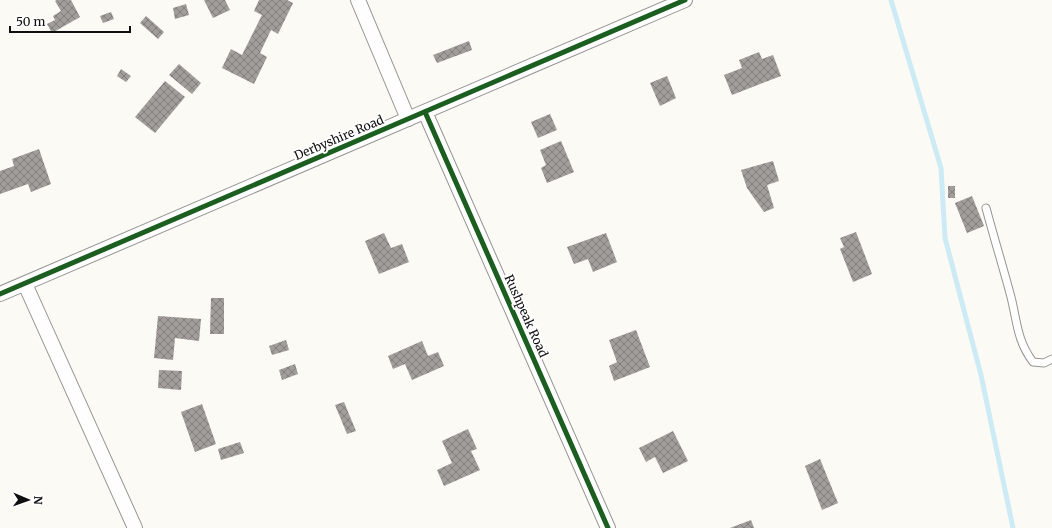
<svg xmlns="http://www.w3.org/2000/svg" width="1052" height="528" font-family="Merriweather,serif">
<defs>
<pattern id="building-cross-hatch" width="8" height="8" patternUnits="userSpaceOnUse"><rect width="8" height="8" fill="#a09d9a"/><path d="M0 0l8 8M0 8l8-8" fill="none" stroke="#817e7c"/></pattern>
</defs>
<rect width="100%" height="100%" fill="#fcfaf5"/>
<g fill="none" stroke-linecap="round" stroke-linejoin="round">
<path stroke="#ccebf5" stroke-width="5" d="M 891,0 L 941,168 L 945,238 L 981,375 L 1013,528"/>
</g>
<g fill="url(#building-cross-hatch)">
<path d="M 57,0 L 71,0 L 80,17 L 52,33 L 47,24 L 55,20 L 53,16 L 61,11 L 55,1 Z"/>
<path d="M 204,0 L 225,0 L 230,10 L 213,18 Z"/>
<path d="M 259,0 L 287,0 L 293,3 L 278,34 L 271,30 L 260,53 L 267,57 L 254,84 L 222,68 L 231,49 L 242,55 L 262,15 L 254,11 Z"/>
<path d="M 186,4 L 189,15 L 175,19 L 173,8 Z"/>
<path d="M 111,12 L 114,19 L 103,23 L 100,16 Z"/>
<path d="M 146,16 L 164,32 L 158,39 L 140,23 Z"/>
<path d="M 469,41 L 472,50 L 437,63 L 433,55 Z"/>
<path d="M 759,52 L 762,59 L 773,55 L 781,76 L 732,95 L 724,75 L 742,68 L 739,60 Z"/>
<path d="M 179,64 L 201,83 L 192,94 L 169,75 Z"/>
<path d="M 121,69 L 131,76 L 126,82 L 117,76 Z"/>
<path d="M 667,76 L 676,98 L 660,106 L 650,83 Z"/>
<path d="M 165,81 L 185,97 L 155,133 L 135,117 Z"/>
<path d="M 550,114 L 557,130 L 538,138 L 531,122 Z"/>
<path d="M 561,141 L 574,172 L 547,183 L 541,168 L 546,165 L 540,150 Z"/>
<path d="M 39,149 L 51,184 L 31,192 L 28,184 L 0,194 L 0,171 L 14,166 L 12,159 Z"/>
<path d="M 773,161 L 779,181 L 767,185 L 774,208 L 764,212 L 747,188 L 741,170 Z"/>
<rect x="948" y="186" width="7" height="12"/>
<path d="M 972,196 L 984,226 L 967,233 L 955,203 Z"/>
<path d="M 856,232 L 872,274 L 853,282 L 840,249 L 844,247 L 840,238 Z"/>
<path d="M 384,233 L 391,248 L 402,244 L 409,262 L 379,274 L 365,241 Z"/>
<path d="M 606,233 L 617,262 L 593,272 L 588,259 L 574,264 L 567,247 Z"/>
<path d="M 211,298 L 224,298 L 224,334 L 210,334 Z"/>
<path d="M 158,316 L 201,319 L 199,341 L 175,338 L 173,360 L 154,358 Z"/>
<path d="M 636,330 L 650,367 L 614,381 L 609,366 L 617,362 L 609,340 Z"/>
<path d="M 286,340 L 289,350 L 272,355 L 269,346 Z"/>
<path d="M 422,341 L 428,356 L 438,352 L 444,366 L 412,380 L 405,364 L 393,369 L 388,356 Z"/>
<path d="M 295,364 L 298,374 L 282,380 L 279,370 Z"/>
<path d="M 159,370 L 182,371 L 181,390 L 158,388 Z"/>
<path d="M 344,402 L 356,431 L 347,434 L 335,405 Z"/>
<path d="M 202,404 L 216,444 L 195,452 L 181,412 Z"/>
<path d="M 468,429 L 477,449 L 471,451 L 480,470 L 444,486 L 437,470 L 452,463 L 442,441 Z"/>
<path d="M 673,431 L 688,461 L 663,473 L 655,457 L 646,462 L 639,448 Z"/>
<path d="M 240,442 L 244,453 L 221,460 L 218,449 Z"/>
<path d="M 820,459 L 838,503 L 822,510 L 805,466 Z"/>
<path d="M 751,520 L 754,528 L 730,528 Z"/>
</g>
<g fill="none" stroke-linecap="round" stroke-linejoin="round">
<defs>
<path id="lane" d="M 986,208 C 994,238 1003,267 1011,297 C 1017,321 1017,341 1033,362 L 1044,363 L 1052,359"/>
<g id="street">
<path d="M 358,0 L 408,119"/>
<path d="M 425,112 L 608,528"/>
<path d="M 25,284 L 135,528"/>
<path d="M 0,294 L 685,0"/>
</g>
</defs>
<use href="#lane" stroke="#969593" stroke-width="9"/>
<use href="#street" stroke="#969593" stroke-width="16"/>
<use href="#lane" stroke="#fffefe" stroke-width="7"/>
<use href="#street" stroke="#fffefe" stroke-width="14"/>
<defs>
<g id="cycleway">
<path d="M 425,112 L 608,528"/>
<path d="M 0,294 L 685,0"/>
</g>
</defs>
<use href="#cycleway" stroke="#fff" stroke-width="8"/>
<use href="#cycleway" stroke="#1b5e20" stroke-width="5"/>
</g>
<g text-anchor="middle" stroke-width="4" stroke-linejoin="round" paint-order="stroke">
<g font-size="12" fill="#0f0f0f" stroke="#fff">
<text transform="translate(339 138) rotate(-23)" y="4">Derbyshire Road</text>
<text transform="translate(526 316) rotate(66)" y="4">Rushpeak Road</text>
</g>
</g>
<g transform="translate(28 500) rotate(92)" stroke="#ffffff" stroke-width="3" paint-order="stroke">
<path d="M0-3L7 15L0 10L-7 15Z" fill="#0f0f0f"/>
<text y="-6" font-size="11" font-weight="bold" text-anchor="middle" fill="#0f0f0f">N</text>
</g>
<path d="M10 26v6h120v-6" fill="none" stroke="#0f0f0f" stroke-width="2"/>
<text x="16" y="26" font-size="12" fill="#0f0f0f" stroke="#ffffff" stroke-width="3" paint-order="stroke">50 m</text>
</svg>
